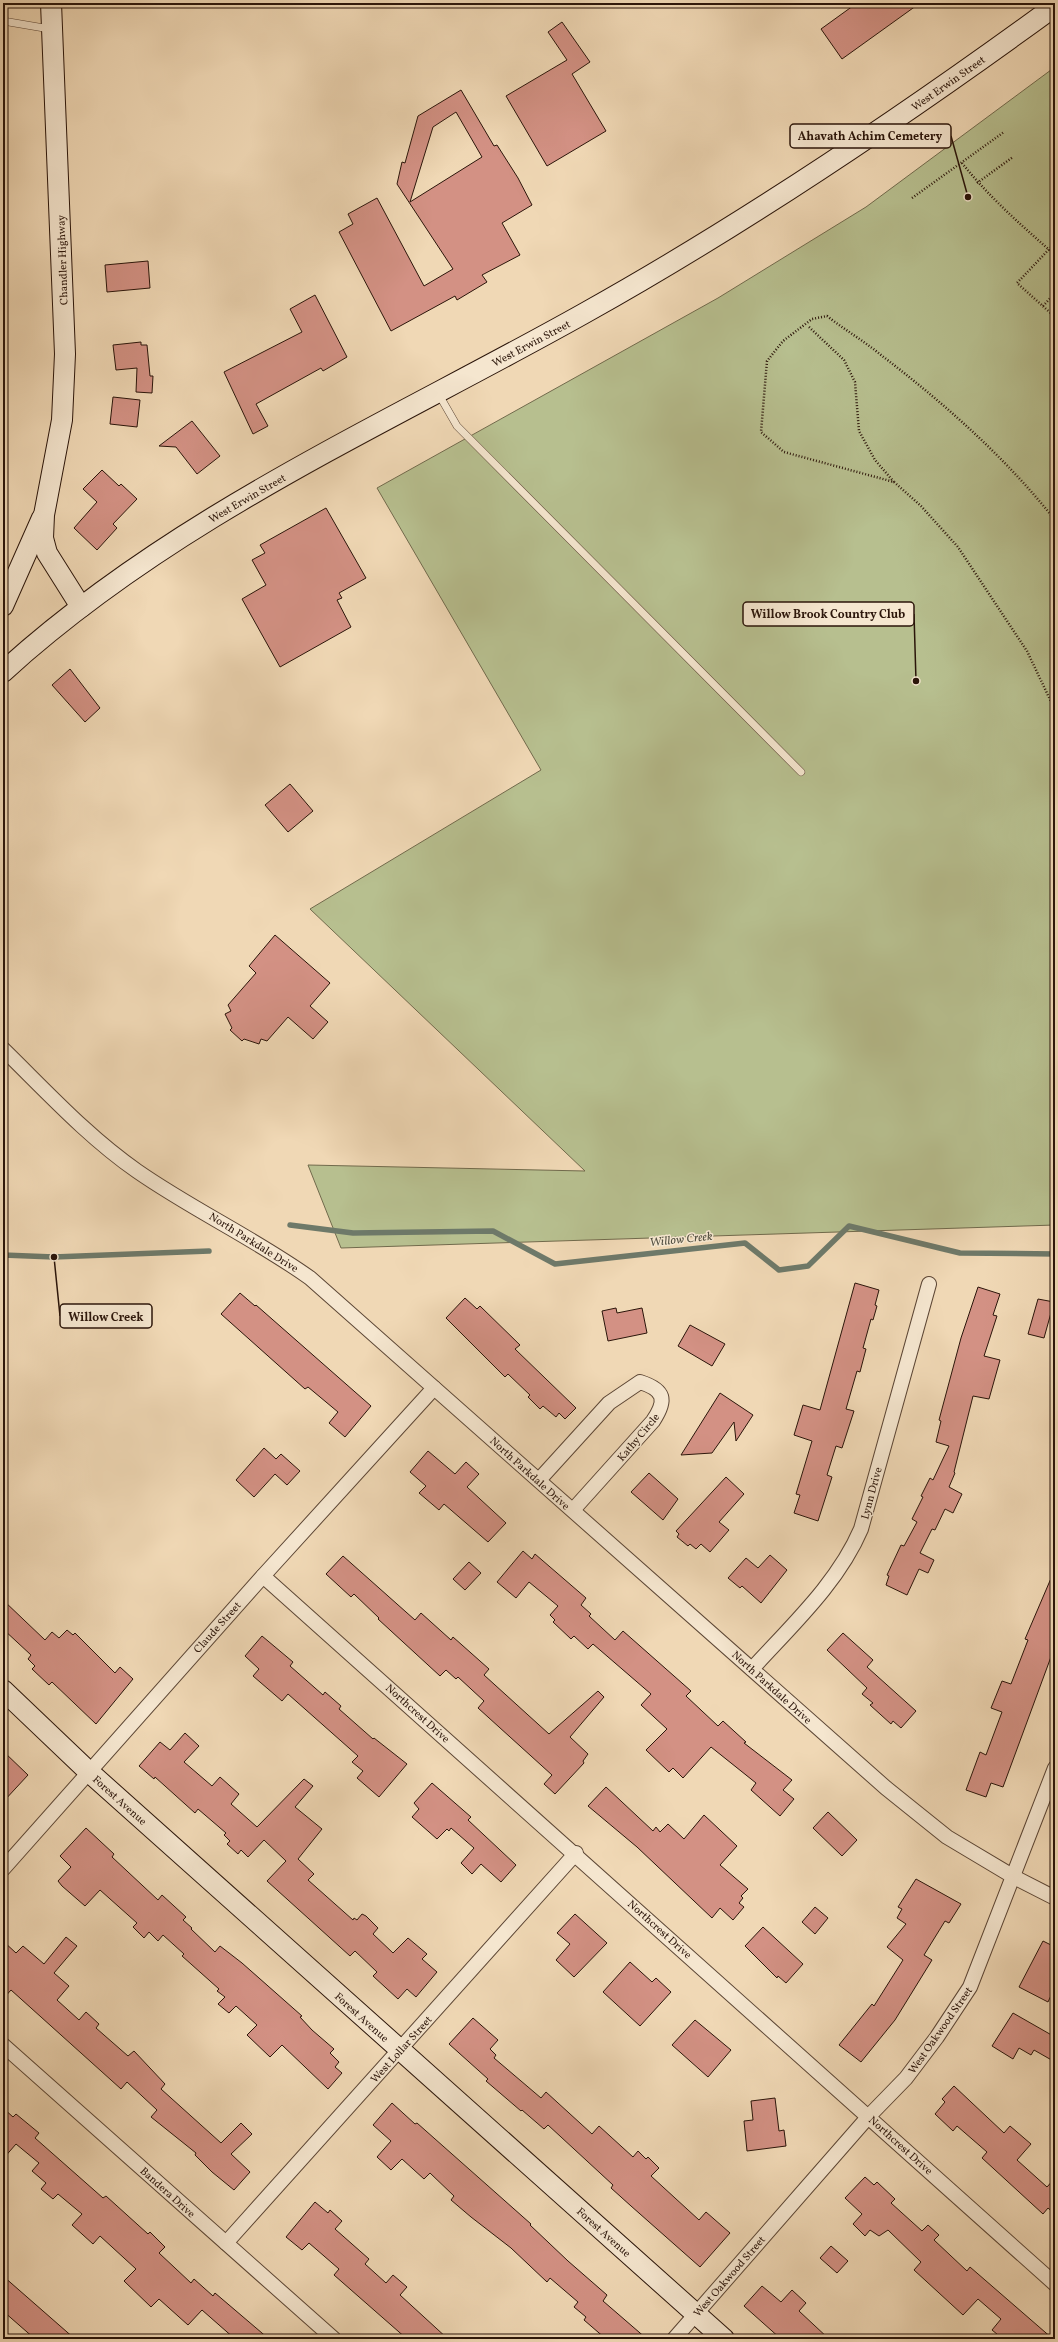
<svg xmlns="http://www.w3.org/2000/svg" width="1058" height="2342" font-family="Vollkorn,serif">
<rect width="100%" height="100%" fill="#f0d8b5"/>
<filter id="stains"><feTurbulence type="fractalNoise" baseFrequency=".005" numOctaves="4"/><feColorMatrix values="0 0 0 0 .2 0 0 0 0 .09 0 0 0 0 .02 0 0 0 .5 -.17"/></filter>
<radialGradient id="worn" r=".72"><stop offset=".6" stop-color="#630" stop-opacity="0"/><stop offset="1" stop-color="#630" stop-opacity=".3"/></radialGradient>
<path fill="#b7bf8f" stroke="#716a4c" d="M 1055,67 L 1055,1225 L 341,1248 L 308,1165 L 585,1171 L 310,909 L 541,770 L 377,488 L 718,298 L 866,207 Z"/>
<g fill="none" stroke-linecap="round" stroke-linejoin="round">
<g stroke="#6e7969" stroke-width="5.5">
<path d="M 290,1225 L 353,1233 L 493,1231 L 555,1264 L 745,1243 L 779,1270 L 808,1266 L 849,1226 L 960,1253 L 1055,1254"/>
<path d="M 3,1255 L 54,1257 L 209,1251"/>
</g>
</g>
<g fill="#d39184" stroke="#2b150a" fill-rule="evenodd">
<path d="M 857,3 L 920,3 L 842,59 L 821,29 Z"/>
<path d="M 562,22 L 590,62 L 572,74 L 606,131 L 547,166 L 506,96 L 567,60 L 548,32 Z"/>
<path d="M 461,90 L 494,146 L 497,145 L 518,178 L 532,205 L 502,223 L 520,255 L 482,275 L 487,282 L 457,300 L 455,296 L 391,331 L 339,232 L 353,224 L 348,214 L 377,198 L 424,286 L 453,269 L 397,184 L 402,162 L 405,163 L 418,116 ZM 456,112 L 482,157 L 410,202 L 433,127 Z"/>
<path d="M 148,261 L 150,288 L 107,292 L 105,265 Z"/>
<path d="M 315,295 L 347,357 L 323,371 L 321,368 L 256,404 L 268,426 L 253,434 L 224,372 L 302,332 L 290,309 Z"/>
<path d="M 141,342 L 141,345 L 147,345 L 150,376 L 153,376 L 152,393 L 136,392 L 137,368 L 116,370 L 113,345 Z"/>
<path d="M 113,397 L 140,400 L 137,427 L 110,424 Z"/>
<path d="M 192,421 L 220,456 L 197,474 L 176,447 L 159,446 Z"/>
<path d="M 102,470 L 119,486 L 121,484 L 137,499 L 113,524 L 117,528 L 97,550 L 74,528 L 97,502 L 83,489 Z"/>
<path d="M 326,508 L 366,578 L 339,593 L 342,598 L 337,600 L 351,627 L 280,667 L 242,599 L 266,585 L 252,560 L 265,553 L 260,545 Z"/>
<path d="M 70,669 L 100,708 L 85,722 L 52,685 Z"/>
<path d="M 290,784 L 313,811 L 288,832 L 265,805 Z"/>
<path d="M 275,935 L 330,983 L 310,1006 L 328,1022 L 313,1039 L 288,1017 L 267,1041 L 261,1039 L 259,1044 L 244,1039 L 242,1041 L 230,1030 L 232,1028 L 225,1014 L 231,1011 L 228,1005 L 256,973 L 249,966 Z"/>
<path d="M 855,1283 L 879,1290 L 875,1305 L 877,1306 L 873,1320 L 871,1319 L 863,1348 L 866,1349 L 860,1372 L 857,1371 L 846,1409 L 854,1411 L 842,1448 L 836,1446 L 827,1475 L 832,1477 L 818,1521 L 794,1513 L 800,1495 L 796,1494 L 812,1441 L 794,1435 L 803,1405 L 820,1410 Z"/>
<path d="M 978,1287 L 1000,1294 L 993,1315 L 997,1316 L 984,1356 L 1000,1360 L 989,1399 L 973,1396 L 954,1472 L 955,1473 L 949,1487 L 962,1494 L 953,1513 L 945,1509 L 935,1530 L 932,1529 L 920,1553 L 934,1560 L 928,1573 L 919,1569 L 907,1595 L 886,1585 L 889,1576 L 887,1575 L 901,1545 L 904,1546 L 917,1522 L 912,1519 L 923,1497 L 921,1496 L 930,1478 L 933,1480 L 949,1446 L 936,1442 L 941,1421 L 939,1420 L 961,1338 Z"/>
<path d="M 240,1293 L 255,1306 L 256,1305 L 371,1406 L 345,1437 L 329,1423 L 338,1412 L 308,1387 L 305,1389 L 221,1314 Z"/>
<path d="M 465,1298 L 477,1309 L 480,1306 L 520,1345 L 515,1349 L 576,1408 L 565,1419 L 559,1413 L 556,1417 L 543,1406 L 540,1409 L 528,1397 L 530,1395 L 508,1374 L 505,1377 L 446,1318 Z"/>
<path d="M 1038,1299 L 1054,1302 L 1044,1338 L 1028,1334 Z"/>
<path d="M 616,1308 L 617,1313 L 642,1308 L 647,1333 L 608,1341 L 602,1311 Z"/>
<path d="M 690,1325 L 725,1344 L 712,1366 L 678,1346 Z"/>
<path d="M 720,1393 L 753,1415 L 736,1441 L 734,1422 L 712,1453 L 681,1455 Z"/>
<path d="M 264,1448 L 276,1459 L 281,1454 L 300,1471 L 287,1485 L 275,1474 L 254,1497 L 236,1480 Z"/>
<path d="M 428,1451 L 455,1474 L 466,1462 L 479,1474 L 467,1487 L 506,1523 L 488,1542 L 444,1504 L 439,1510 L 419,1493 L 426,1486 L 410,1472 Z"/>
<path d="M 649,1473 L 678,1499 L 663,1520 L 631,1492 Z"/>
<path d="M 726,1477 L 744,1494 L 719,1522 L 729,1530 L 710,1552 L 701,1544 L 696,1549 L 690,1544 L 688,1546 L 677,1537 L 679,1534 L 676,1531 Z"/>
<path d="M 523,1551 L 532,1559 L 535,1554 L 586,1598 L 581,1605 L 591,1614 L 589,1616 L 615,1640 L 623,1631 L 691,1691 L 686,1696 L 718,1726 L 723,1721 L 746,1742 L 744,1743 L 792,1780 L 783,1790 L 794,1799 L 780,1816 L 751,1790 L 756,1783 L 711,1747 L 683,1778 L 673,1768 L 669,1772 L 646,1750 L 667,1729 L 641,1705 L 651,1694 L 593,1644 L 588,1649 L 574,1636 L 571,1639 L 553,1622 L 555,1620 L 550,1615 L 558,1606 L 529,1582 L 516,1598 L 497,1582 Z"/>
<path d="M 770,1555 L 787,1570 L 761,1603 L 742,1586 L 740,1588 L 728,1578 L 746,1558 L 758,1568 Z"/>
<path d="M 343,1556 L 415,1620 L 421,1613 L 451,1640 L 453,1637 L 489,1669 L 484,1675 L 549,1734 L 598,1691 L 604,1697 L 570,1737 L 588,1754 L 583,1761 L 584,1763 L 555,1794 L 544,1784 L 552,1775 L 478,1708 L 484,1701 L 458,1677 L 456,1679 L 446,1670 L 440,1676 L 378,1619 L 379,1618 L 354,1594 L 351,1597 L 326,1574 Z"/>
<path d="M 469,1562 L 481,1573 L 465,1590 L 453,1579 Z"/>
<path d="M 1055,1569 L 1055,1646 L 1003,1787 L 991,1783 L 986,1797 L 966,1790 L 980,1752 L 986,1755 L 1002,1712 L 991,1708 L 1002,1681 L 1011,1684 L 1028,1640 L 1025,1639 Z"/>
<path d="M 3,1600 L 45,1640 L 52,1632 L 59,1638 L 67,1630 L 73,1635 L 75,1633 L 115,1673 L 120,1667 L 133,1679 L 96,1724 L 52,1682 L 49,1685 L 32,1669 L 35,1666 L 28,1659 L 31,1655 L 3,1629 Z"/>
<path d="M 843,1633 L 873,1660 L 867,1667 L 916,1711 L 901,1728 L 893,1721 L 891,1724 L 870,1705 L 873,1703 L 862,1694 L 867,1688 L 827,1650 Z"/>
<path d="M 262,1636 L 293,1662 L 290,1666 L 323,1695 L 325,1692 L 341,1706 L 339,1709 L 373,1739 L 374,1738 L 407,1764 L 379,1797 L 357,1778 L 363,1771 L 352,1762 L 358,1756 L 288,1694 L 282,1701 L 253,1676 L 259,1669 L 245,1656 Z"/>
<path d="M 185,1733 L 199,1746 L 184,1762 L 212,1786 L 220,1777 L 239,1794 L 231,1804 L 257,1827 L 304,1779 L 313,1786 L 295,1807 L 322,1829 L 298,1859 L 314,1874 L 308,1880 L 353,1920 L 354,1918 L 357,1920 L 362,1914 L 366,1916 L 378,1928 L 373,1934 L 393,1953 L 408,1938 L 427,1954 L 422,1959 L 437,1972 L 416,1997 L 407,1989 L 398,1999 L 373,1976 L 377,1972 L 355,1951 L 350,1956 L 267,1881 L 286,1861 L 264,1840 L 248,1857 L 241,1850 L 238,1854 L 227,1844 L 230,1841 L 224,1835 L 226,1833 L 198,1809 L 195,1813 L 155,1777 L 154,1779 L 139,1766 L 160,1742 L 170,1750 Z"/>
<path d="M 3,1751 L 28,1775 L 3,1802 Z"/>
<path d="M 432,1783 L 471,1817 L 468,1820 L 516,1865 L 501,1882 L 481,1864 L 472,1874 L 461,1863 L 474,1848 L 451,1828 L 449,1831 L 447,1829 L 437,1839 L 412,1817 L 419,1809 L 414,1803 Z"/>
<path d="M 606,1787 L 653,1831 L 656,1827 L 660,1832 L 668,1824 L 684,1839 L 704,1815 L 737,1846 L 720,1865 L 748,1889 L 741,1896 L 743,1898 L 739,1903 L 744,1907 L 733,1920 L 720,1908 L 712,1918 L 637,1847 L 588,1806 Z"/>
<path d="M 828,1812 L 857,1840 L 842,1856 L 813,1828 Z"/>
<path d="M 86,1828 L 114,1854 L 112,1857 L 158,1900 L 162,1895 L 186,1917 L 183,1920 L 192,1928 L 191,1929 L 215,1952 L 220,1946 L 242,1963 L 302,2016 L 300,2017 L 312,2030 L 334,2049 L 330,2053 L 339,2062 L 335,2067 L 342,2073 L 328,2089 L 282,2045 L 270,2057 L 247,2035 L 257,2025 L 236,2006 L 229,2013 L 218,2004 L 225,1997 L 217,1991 L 219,1989 L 182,1956 L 184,1954 L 163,1935 L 158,1941 L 149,1932 L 144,1938 L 133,1927 L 137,1923 L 100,1890 L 85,1906 L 62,1886 L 58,1881 L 71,1867 L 60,1856 Z"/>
<path d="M 916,1879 L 961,1904 L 949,1923 L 945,1921 L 924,1955 L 932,1960 L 895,2020 L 861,2062 L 839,2045 L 872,2004 L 874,2006 L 903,1960 L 887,1947 L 906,1924 L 897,1918 L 902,1909 L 898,1907 Z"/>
<path d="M 815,1907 L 828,1918 L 815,1934 L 802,1922 Z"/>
<path d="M 575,1914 L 607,1943 L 574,1977 L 556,1960 L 570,1944 L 557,1933 Z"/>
<path d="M 763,1927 L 803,1964 L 786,1983 L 778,1976 L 777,1978 L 745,1946 Z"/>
<path d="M 66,1937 L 77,1946 L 54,1973 L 69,1986 L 57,2000 L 79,2020 L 86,2012 L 99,2024 L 96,2028 L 128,2056 L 134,2051 L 165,2084 L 161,2089 L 221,2143 L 241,2123 L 252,2134 L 231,2154 L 250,2172 L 234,2190 L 212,2172 L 195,2155 L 196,2153 L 151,2117 L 157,2110 L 127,2082 L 121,2089 L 11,1990 L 3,1999 L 3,1941 L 16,1953 L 23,1946 L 44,1964 Z"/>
<path d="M 1043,1941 L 1055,1947 L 1055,1987 L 1048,2002 L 1019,1987 Z"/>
<path d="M 630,1962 L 652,1982 L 656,1978 L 671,1992 L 640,2026 L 603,1992 Z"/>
<path d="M 1013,2013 L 1055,2037 L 1055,2062 L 1034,2050 L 1031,2055 L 1019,2048 L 1013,2059 L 992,2046 Z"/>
<path d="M 473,2018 L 498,2040 L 490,2049 L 496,2055 L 494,2058 L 541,2098 L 546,2092 L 592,2134 L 599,2126 L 633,2157 L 638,2151 L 646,2159 L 648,2157 L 659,2168 L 651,2176 L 699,2220 L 706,2212 L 730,2233 L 700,2267 L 631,2206 L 611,2188 L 613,2185 L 548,2125 L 544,2129 L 522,2110 L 521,2111 L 486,2081 L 488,2079 L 449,2044 Z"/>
<path d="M 695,2020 L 731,2050 L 708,2077 L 672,2045 Z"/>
<path d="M 954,2086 L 1004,2133 L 1010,2126 L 1031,2144 L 1017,2160 L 1047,2187 L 1055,2178 L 1055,2214 L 1048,2208 L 1043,2214 L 982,2158 L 987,2152 L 957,2126 L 953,2131 L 935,2114 L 945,2102 L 942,2099 Z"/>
<path d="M 775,2098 L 779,2131 L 784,2130 L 786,2146 L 747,2151 L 744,2121 L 753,2120 L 751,2101 Z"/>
<path d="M 392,2103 L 415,2124 L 417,2123 L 531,2224 L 530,2225 L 568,2261 L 607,2295 L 603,2301 L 647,2339 L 606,2339 L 584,2320 L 586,2317 L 574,2307 L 578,2302 L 550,2278 L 547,2282 L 511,2248 L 471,2217 L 451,2200 L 454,2196 L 430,2173 L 424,2179 L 402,2159 L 391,2170 L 377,2157 L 391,2141 L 373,2125 Z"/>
<path d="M 3,2108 L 13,2117 L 16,2114 L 39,2133 L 35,2138 L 103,2198 L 106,2196 L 148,2234 L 150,2232 L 165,2247 L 159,2253 L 191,2283 L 194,2279 L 213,2296 L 215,2293 L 269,2339 L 235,2339 L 202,2310 L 188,2325 L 159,2299 L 151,2307 L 124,2281 L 136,2269 L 100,2236 L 93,2244 L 72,2225 L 82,2214 L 58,2194 L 53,2199 L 41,2189 L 46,2183 L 32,2171 L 39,2163 L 16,2144 L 3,2159 Z"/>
<path d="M 865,2177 L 874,2185 L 877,2182 L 895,2199 L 891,2203 L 922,2231 L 928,2225 L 939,2235 L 934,2240 L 967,2271 L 970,2267 L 1053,2339 L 1003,2339 L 992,2330 L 1001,2319 L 978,2299 L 963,2315 L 914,2270 L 921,2262 L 888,2230 L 879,2236 L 870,2230 L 865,2236 L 853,2224 L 862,2214 L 845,2198 Z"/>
<path d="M 315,2202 L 328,2213 L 330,2210 L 342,2221 L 335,2229 L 369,2259 L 365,2264 L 386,2283 L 393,2275 L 407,2287 L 400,2295 L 448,2339 L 407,2339 L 334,2275 L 339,2269 L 309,2243 L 302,2250 L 286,2237 Z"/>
<path d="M 831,2246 L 848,2261 L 837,2273 L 820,2258 Z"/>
<path d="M 3,2276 L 75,2339 L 35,2339 L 3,2311 Z"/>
<path d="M 762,2286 L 781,2302 L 792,2290 L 806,2303 L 799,2311 L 829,2339 L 781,2339 L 744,2306 Z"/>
</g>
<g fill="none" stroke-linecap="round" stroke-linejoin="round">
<defs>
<g id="lane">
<path d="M 3,21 L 50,29"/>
<path d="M 438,393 L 457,426 L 801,772"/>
</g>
<g id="street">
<path d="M 3,1049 C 46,1091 88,1137 137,1171 C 193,1210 254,1238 310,1278 L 886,1788 L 947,1837 L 1014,1877 L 1055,1898"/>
<path d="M 539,1480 L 609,1403 L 640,1382 C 665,1390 667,1400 653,1421 L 573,1510"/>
<path d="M 263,1576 L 1055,2284"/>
<path d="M 752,1669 C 791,1626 838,1583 861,1529 L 929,1284"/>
<path d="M 3,1869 L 263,1576 L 434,1388"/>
<path d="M 3,2045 L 334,2339"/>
<path d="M 226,2243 L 576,1853"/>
<path d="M 674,2339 L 869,2116 L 906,2078 L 937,2037 L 970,1987 L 1055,1768"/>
</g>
<g id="secondary">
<path d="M 51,3 L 65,354 L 62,420 L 44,515 L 43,538 L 47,553 L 81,607"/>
<path d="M 3,606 L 42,518"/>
<path d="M 3,672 C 173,517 385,425 583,314 C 748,222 903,117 1055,6"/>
<path d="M 3,1690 L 88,1771 L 724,2339"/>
</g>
</defs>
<use href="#lane" stroke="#5c4635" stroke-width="8"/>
<use href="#street" stroke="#5c4635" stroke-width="16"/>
<use href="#secondary" stroke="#2b150a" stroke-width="22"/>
<g stroke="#2b150a" stroke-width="2.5" stroke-dasharray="1 2" stroke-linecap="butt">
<path d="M 962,163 C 989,197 1022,226 1055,255"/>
<path d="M 977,183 L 1013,157"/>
<path d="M 912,198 L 1004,132"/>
<path d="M 1055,243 L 1017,283 L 1055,317"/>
<path d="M 1043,306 L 1055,293"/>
<path d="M 809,327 L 844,360 L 855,382 L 859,431 L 875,460 L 894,482 L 784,452 L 761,432 L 767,361 L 783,341 L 812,319 L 827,316 C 845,330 864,341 881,355 C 945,404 1005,457 1055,520"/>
<path d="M 894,482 L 921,506 L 958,547 L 1027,651 L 1055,710"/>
</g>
<use href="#lane" stroke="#f5e6cf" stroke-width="7"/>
<use href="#street" stroke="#f5e6cf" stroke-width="14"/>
<use href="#secondary" stroke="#f5e6cf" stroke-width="20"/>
</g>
<g text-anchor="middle" stroke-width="3" stroke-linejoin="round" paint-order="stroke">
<g font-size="11" fill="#2b150a" stroke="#f5e6cf">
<text transform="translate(948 83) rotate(-35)" y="4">West Erwin Street</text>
<text transform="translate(62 260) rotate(-92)" y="4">Chandler Highway</text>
<text transform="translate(531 343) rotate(-28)" y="4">West Erwin Street</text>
<text transform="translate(247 498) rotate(-30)" y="4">West Erwin Street</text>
<text transform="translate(254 1242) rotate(32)" y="4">North Parkdale Drive</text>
<text transform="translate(638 1437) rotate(-50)" y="4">Kathy Circle</text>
<text transform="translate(530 1473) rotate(42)" y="4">North Parkdale Drive</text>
<text transform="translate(871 1493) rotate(-75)" y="4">Lynn Drive</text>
<text transform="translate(217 1627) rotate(-48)" y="4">Claude Street</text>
<text transform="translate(772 1687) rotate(42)" y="4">North Parkdale Drive</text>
<text transform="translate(418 1713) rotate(42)" y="4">Northcrest Drive</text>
<text transform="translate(120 1800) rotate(42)" y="4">Forest Avenue</text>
<text transform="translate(660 1929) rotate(42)" y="4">Northcrest Drive</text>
<text transform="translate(362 2017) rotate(42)" y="4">Forest Avenue</text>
<text transform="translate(940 2030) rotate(-55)" y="4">West Oakwood Street</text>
<text transform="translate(401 2049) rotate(-48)" y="4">West Lollar Street</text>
<text transform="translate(901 2145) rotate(42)" y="4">Northcrest Drive</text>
<text transform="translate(168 2192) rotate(42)" y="4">Bandera Drive</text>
<text transform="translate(604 2232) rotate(42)" y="4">Forest Avenue</text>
<text transform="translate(729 2276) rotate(-49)" y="4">West Oakwood Street</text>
</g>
<g font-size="12" font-style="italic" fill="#524f41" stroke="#f5e6cf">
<text transform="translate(681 1239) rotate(-6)" y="4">Willow Creek</text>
</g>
</g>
<path fill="none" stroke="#2b150a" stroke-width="1.5" d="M968 197L951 136M916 681L914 614M54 1257L60 1316"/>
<g fill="#2b150a" stroke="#f5e6cf" stroke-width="1.5">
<circle cx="968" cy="197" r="4"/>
<circle cx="916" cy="681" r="4"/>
<circle cx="54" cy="1257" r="4"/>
</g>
<g fill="#f5e6cf" stroke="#2b150a" stroke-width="1.5">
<rect x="790" y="124" width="161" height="24" rx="4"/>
<rect x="743" y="602" width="171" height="24" rx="4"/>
<rect x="60" y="1304" width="92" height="24" rx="4"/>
</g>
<g font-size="12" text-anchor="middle" font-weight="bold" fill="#2b150a">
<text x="870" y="140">Ahavath Achim Cemetery</text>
<text x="828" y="618">Willow Brook Country Club</text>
<text x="106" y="1321">Willow Creek</text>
</g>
<rect width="1058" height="2342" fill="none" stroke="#f0d8b5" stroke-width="16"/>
<rect x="4" y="4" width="1050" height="2334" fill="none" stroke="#2b150a" stroke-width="2"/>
<rect x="8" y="8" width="1042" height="2326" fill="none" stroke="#2b150a"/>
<rect width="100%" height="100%" filter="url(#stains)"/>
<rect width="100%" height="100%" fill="url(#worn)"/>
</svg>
